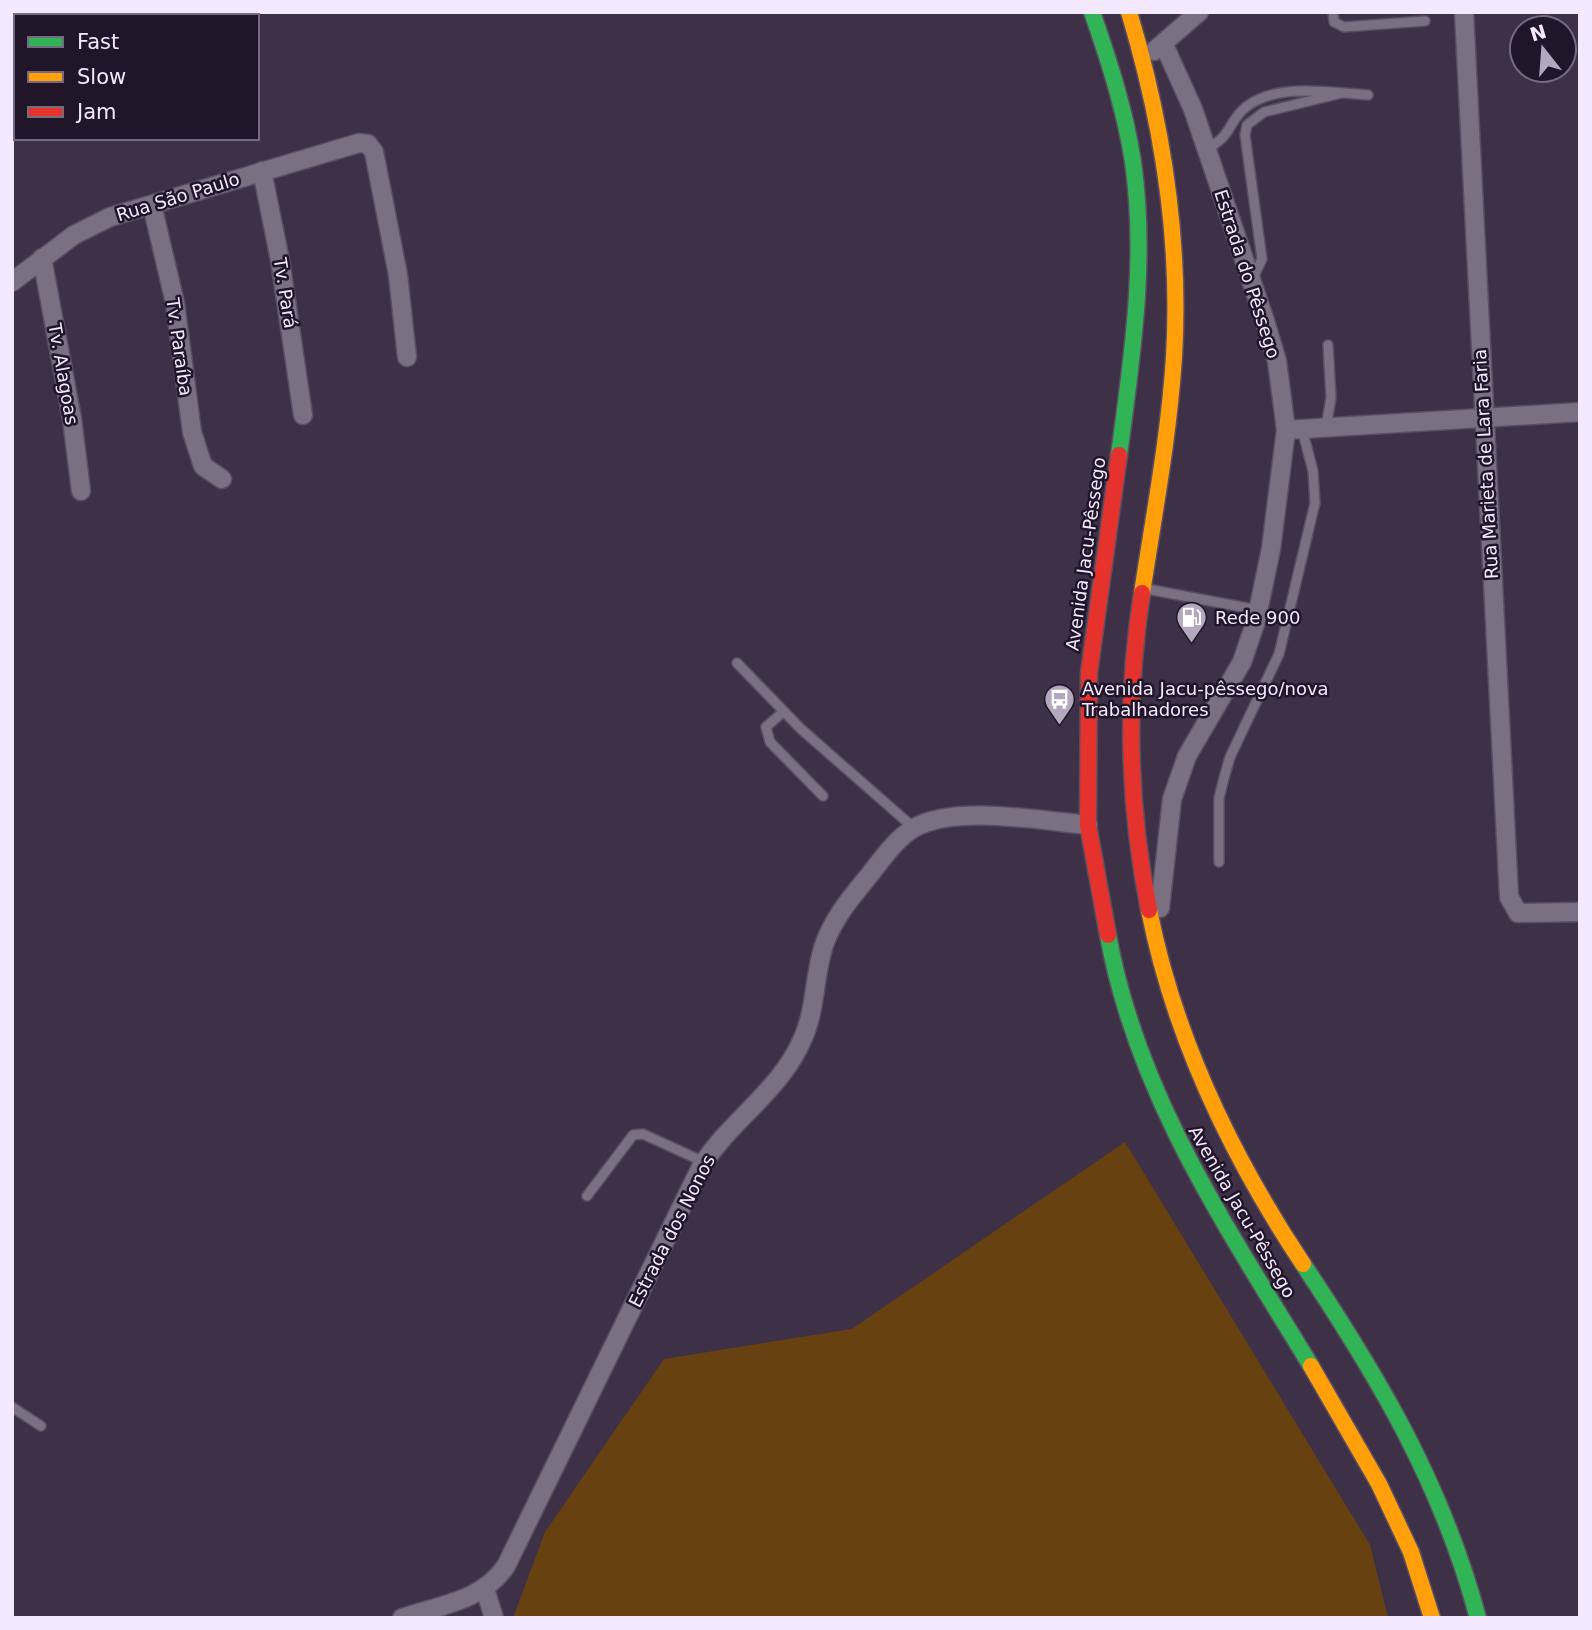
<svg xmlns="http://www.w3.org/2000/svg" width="1592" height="1630" font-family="'DejaVu Sans',sans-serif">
<rect width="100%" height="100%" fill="#3e3147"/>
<path fill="#674210" d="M 1125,1142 L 1370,1545 L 1388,1618 L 513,1618 L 545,1532 L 664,1359 L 852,1329 Z"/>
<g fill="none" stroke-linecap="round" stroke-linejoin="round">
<defs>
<g id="lane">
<path d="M 1333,12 L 1334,22 L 1344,27 L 1425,21"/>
<path d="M 1206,149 C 1233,136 1228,121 1246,107 C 1278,82 1332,93 1368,95"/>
<path d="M 1251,282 L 1262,259 L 1245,135 L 1247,125 L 1264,112 L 1342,93"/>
<path d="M 1326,427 L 1331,398 L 1328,345"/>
<path d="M 1147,589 L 1258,610"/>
<path d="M 737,663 L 801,729 L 914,828"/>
<path d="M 783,712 L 766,727 L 770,742 L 823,796"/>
<path d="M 1219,862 L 1219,798 L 1224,778 L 1230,757 L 1279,654 L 1315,503 L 1313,471 L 1302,429"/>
<path d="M 587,1196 L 633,1135 L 643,1134 L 704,1162"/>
<path d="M 12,1407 L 41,1426"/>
</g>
<g id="street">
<path d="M 1464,12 L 1509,897 L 1518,913 L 1580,912"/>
<path d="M 1154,51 L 1199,12"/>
<path d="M 262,171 L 280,260 L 303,415"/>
<path d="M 152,205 L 175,303 L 192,432 L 203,466 L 222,479"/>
<path d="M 42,258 L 72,419 L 81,491"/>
<path d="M 12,282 L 74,235 L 110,217 L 359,143 L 368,144 L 374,152 L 398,275 L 407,357"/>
<path d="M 1286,430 L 1580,412"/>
<path d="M 1160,908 L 1172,799 L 1187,756 L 1242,662 L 1256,621 L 1271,549 L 1286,430 L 1277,361 L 1265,321 L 1193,109 L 1164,45"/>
<path d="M 485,1589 L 494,1618"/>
<path d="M 402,1618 C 441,1605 482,1601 506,1566 L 701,1167 C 730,1120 781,1091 803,1038 C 816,1009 814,975 824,945 C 833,919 850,899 867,878 C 881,861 895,839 914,828 C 955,804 1042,821 1088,825"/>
</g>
<g id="fast">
<path d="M 1092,12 C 1109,61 1125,110 1133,162 C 1147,260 1132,358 1119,455"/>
<path d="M 1108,935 C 1137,1096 1228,1229 1311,1366"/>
<path d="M 1303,1264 C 1379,1378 1442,1484 1478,1618"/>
</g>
<g id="slow">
<path d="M 1129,12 C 1163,125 1181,239 1174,357 C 1169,436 1154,514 1142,593"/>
<path d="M 1149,910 C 1174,1036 1232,1157 1303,1264"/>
<path d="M 1311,1366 L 1379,1484 L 1411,1552 L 1432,1618"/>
</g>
<g id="jam">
<path d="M 1142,593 C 1125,701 1128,804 1149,910"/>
<path d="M 1108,935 L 1088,825 L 1089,673 L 1119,455"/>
</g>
</defs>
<use href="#lane" stroke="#5a4f62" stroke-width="12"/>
<use href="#street" stroke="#5a4f62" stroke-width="21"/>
<use href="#fast" stroke="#5a4f62" stroke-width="19"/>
<use href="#slow" stroke="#5a4f62" stroke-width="19"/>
<use href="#jam" stroke="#5a4f62" stroke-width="19"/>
<use href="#lane" stroke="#7a7082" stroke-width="9"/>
<use href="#street" stroke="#7a7082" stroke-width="18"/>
<use href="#fast" stroke="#30b455" stroke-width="16"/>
<use href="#slow" stroke="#ff9f0a" stroke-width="16"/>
<use href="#jam" stroke="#e5322d" stroke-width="16"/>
</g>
<defs>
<symbol id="fuel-pin" viewBox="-11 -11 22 30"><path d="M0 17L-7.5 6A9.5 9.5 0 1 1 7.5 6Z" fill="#b4a8be" stroke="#211629"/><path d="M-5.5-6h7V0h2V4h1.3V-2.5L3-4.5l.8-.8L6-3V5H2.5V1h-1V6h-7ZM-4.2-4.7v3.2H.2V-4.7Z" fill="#fff"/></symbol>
<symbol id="bus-pin" viewBox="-11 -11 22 30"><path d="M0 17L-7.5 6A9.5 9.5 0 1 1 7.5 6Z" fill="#b4a8be" stroke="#211629"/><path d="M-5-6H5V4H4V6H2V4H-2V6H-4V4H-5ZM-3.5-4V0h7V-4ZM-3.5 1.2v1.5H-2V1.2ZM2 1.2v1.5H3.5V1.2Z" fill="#fff"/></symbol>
</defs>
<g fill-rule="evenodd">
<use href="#fuel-pin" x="1174" y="600" width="35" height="47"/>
<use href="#bus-pin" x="1042" y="682" width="35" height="47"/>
</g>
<g text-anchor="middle" stroke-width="5" stroke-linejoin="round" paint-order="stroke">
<g font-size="18" fill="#f4e8fe" stroke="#211629">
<text transform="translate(178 197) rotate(-17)" y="6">Rua São Paulo</text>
<text transform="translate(1247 274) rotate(72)" y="6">Estrada do Pêssego</text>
<text transform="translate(285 293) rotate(81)" y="6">Tv. Pará</text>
<text transform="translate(179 347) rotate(82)" y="6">Tv. Paraíba</text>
<text transform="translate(63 374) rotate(80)" y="6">Tv. Alagoas</text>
<text transform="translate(1486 464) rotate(-93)" y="6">Rua Marieta de Lara Faria</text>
<text transform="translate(1086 554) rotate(-82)" y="6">Avenida Jacu-Pêssego</text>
<text transform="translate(1242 1212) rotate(60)" y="6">Avenida Jacu-Pêssego</text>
<text transform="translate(672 1231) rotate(-63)" y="6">Estrada dos Nonos</text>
</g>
<g font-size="18" fill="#f4e8fe" stroke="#211629" text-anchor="start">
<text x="1215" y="624">Rede 900</text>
<text x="1082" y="695">Avenida Jacu-pêssego/nova<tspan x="1082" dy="21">Trabalhadores</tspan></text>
</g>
</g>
<rect width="1592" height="1630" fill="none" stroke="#f4e8fe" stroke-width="28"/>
<rect x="14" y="14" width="245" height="126" fill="#211629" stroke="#756a7e" stroke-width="2"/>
<rect x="28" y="37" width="35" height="10" fill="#30b455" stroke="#756a7e" stroke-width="2"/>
<text x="77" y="49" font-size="21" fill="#f4e8fe">Fast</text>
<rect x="28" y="72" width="35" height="10" fill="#ff9f0a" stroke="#756a7e" stroke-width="2"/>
<text x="77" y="84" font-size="21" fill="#f4e8fe">Slow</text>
<rect x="28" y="107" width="35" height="10" fill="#e5322d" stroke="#756a7e" stroke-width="2"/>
<text x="77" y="119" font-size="21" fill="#f4e8fe">Jam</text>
<g transform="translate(1543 49) rotate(343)"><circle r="33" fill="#211629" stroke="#756a7e" stroke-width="2"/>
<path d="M0-5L12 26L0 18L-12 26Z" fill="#b4a8be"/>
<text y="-10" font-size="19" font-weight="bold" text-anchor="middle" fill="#f4e8fe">N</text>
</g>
</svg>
